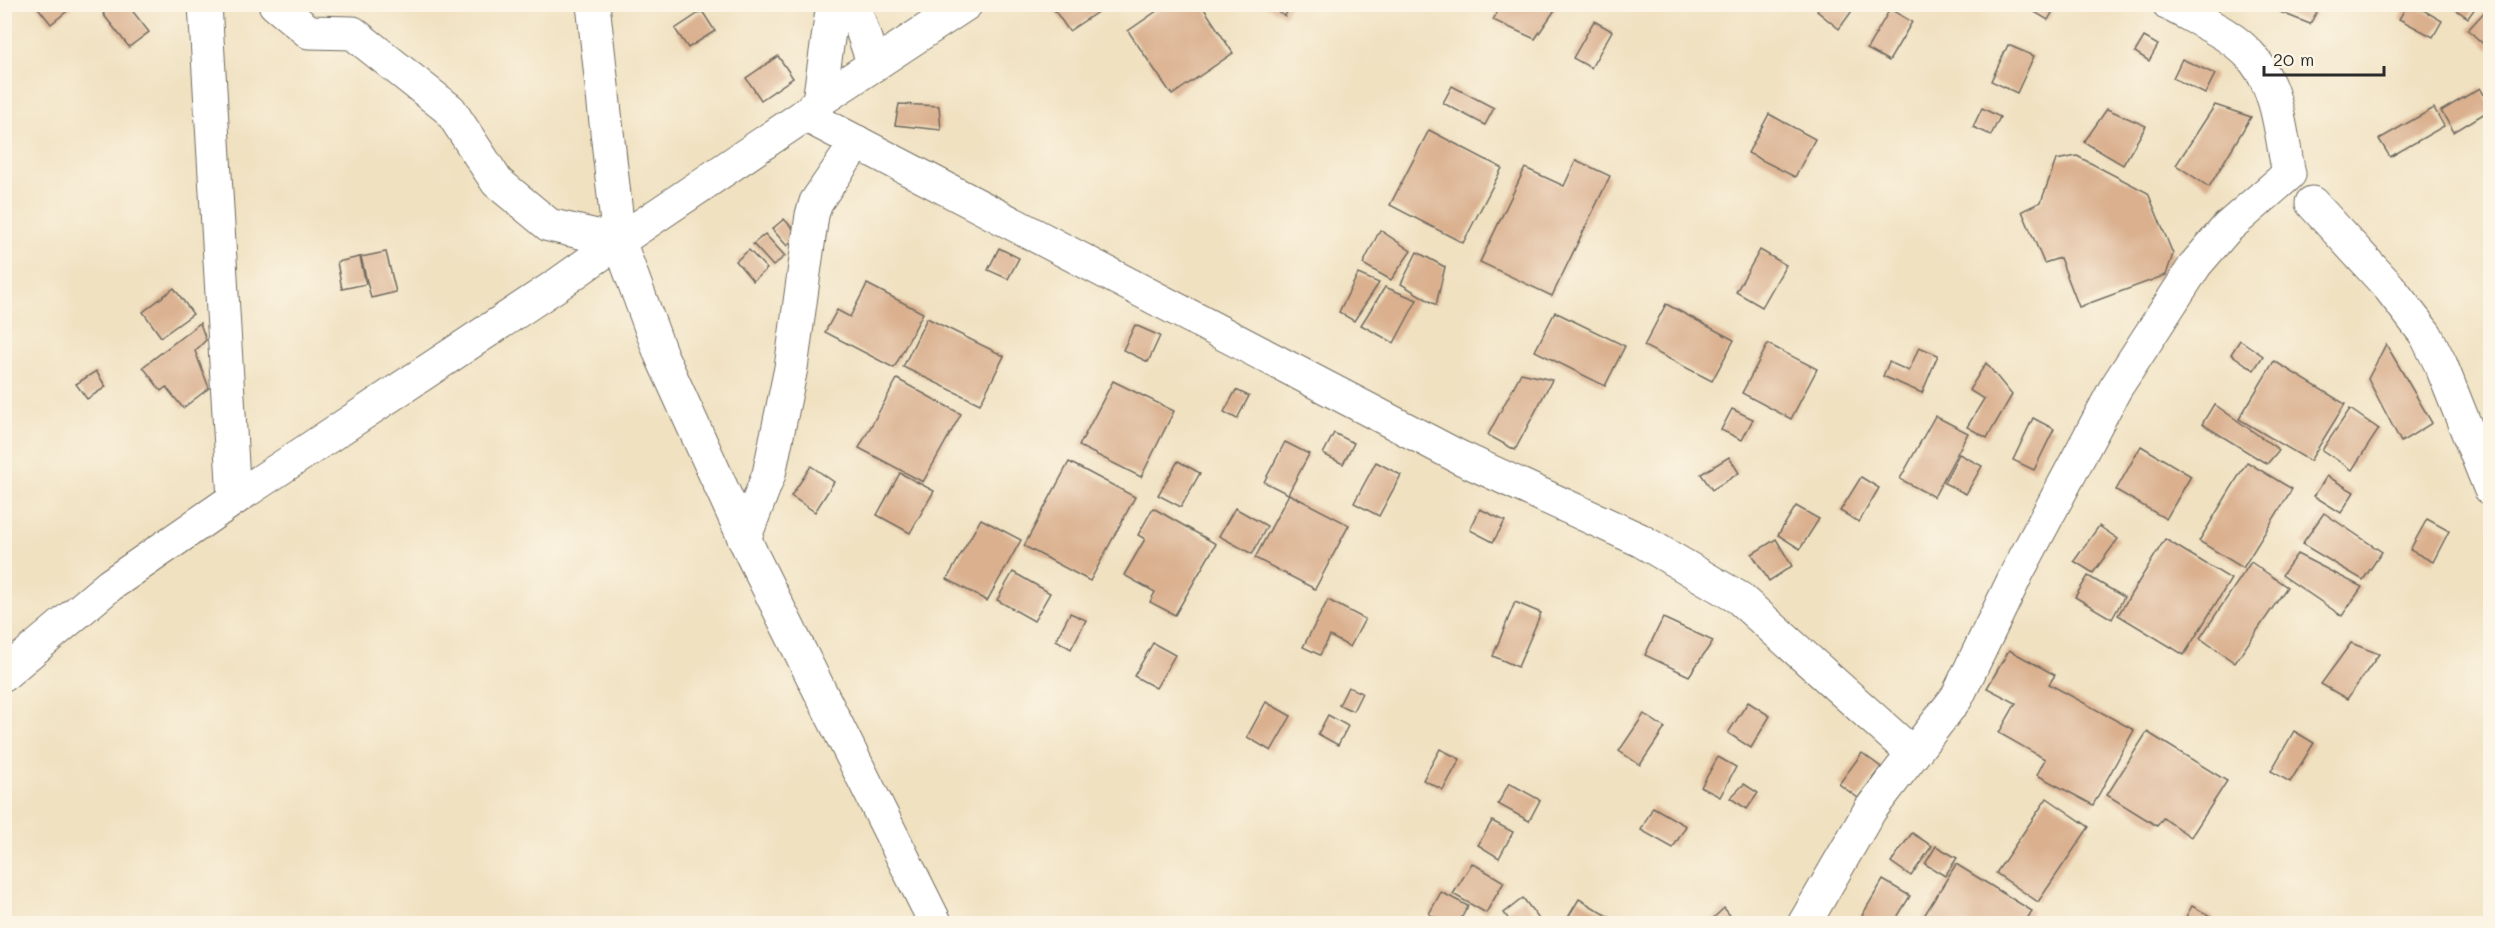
<svg xmlns="http://www.w3.org/2000/svg" width="2495" height="928" font-family="Mali,sans-serif">
<rect width="100%" height="100%" fill="#fcf5e5"/>
<filter id="ink" filterUnits="userSpaceOnUse"><feTurbulence type="fractalNoise" baseFrequency=".0167" numOctaves="2"/><feDisplacementMap in="SourceGraphic" scale="12" xChannelSelector="R" yChannelSelector="G"/><feConvolveMatrix kernelMatrix="1 2 1 2 8 2 1 2 1" color-interpolation-filters="sRGB"/></filter>
<filter id="wash" filterUnits="userSpaceOnUse"><feTurbulence type="fractalNoise" baseFrequency=".008" numOctaves="4" result="noise"/><feDisplacementMap in="SourceGraphic" scale="24" xChannelSelector="R" yChannelSelector="G"/><feGaussianBlur stdDeviation="1.35" result="paint"/><feColorMatrix in="noise" values="0 0 0 0 0 0 0 0 0 0 0 0 0 0 0 0 0 1.4 0 .05"/><feComposite in="paint" operator="in"/></filter>
<g filter="url(#wash)">
<rect width="100%" height="100%" fill="#f0e1c1"/>
<g id="blocks">
<g fill="#dab08f">
<path d="M 35,4 L 76,4 L 51,24 Z"/>
<path d="M 114,4 L 127,4 L 149,32 L 129,47 L 103,14 Z"/>
<path d="M 1050,4 L 1095,4 L 1099,11 L 1069,31 Z"/>
<path d="M 1167,4 L 1201,4 L 1233,53 L 1172,95 L 1128,31 Z"/>
<path d="M 1262,4 L 1291,4 L 1285,16 Z"/>
<path d="M 1502,4 L 1559,4 L 1535,39 L 1493,20 Z"/>
<path d="M 1822,4 L 1857,4 L 1839,29 L 1817,11 Z"/>
<path d="M 2030,4 L 2057,4 L 2048,20 L 2028,8 Z"/>
<path d="M 2284,4 L 2321,4 L 2310,24 L 2280,12 Z"/>
<path d="M 2408,4 L 2413,4 L 2442,21 L 2433,37 L 2399,19 Z"/>
<path d="M 2448,4 L 2478,4 L 2468,18 Z"/>
<path d="M 1890,9 L 1912,22 L 1889,61 L 1867,49 Z"/>
<path d="M 2487,9 L 2490,12 L 2490,50 L 2468,30 Z"/>
<path d="M 702,11 L 715,31 L 688,48 L 675,29 Z"/>
<path d="M 1594,21 L 1612,31 L 1591,68 L 1573,58 Z"/>
<path d="M 2144,37 L 2158,45 L 2149,61 L 2135,52 Z"/>
<path d="M 2008,45 L 2034,56 L 2017,93 L 1991,81 Z"/>
<path d="M 778,56 L 793,78 L 761,100 L 746,78 Z"/>
<path d="M 2182,59 L 2215,74 L 2205,94 L 2173,78 Z"/>
<path d="M 1452,86 L 1494,108 L 1485,125 L 1443,103 Z"/>
<path d="M 2480,88 L 2490,105 L 2490,110 L 2454,132 L 2441,111 Z"/>
<path d="M 899,104 L 939,106 L 941,130 L 895,125 Z"/>
<path d="M 2215,105 L 2251,117 L 2209,187 L 2176,165 Z"/>
<path d="M 1982,108 L 2000,117 L 1991,135 L 1973,127 Z"/>
<path d="M 2434,108 L 2444,126 L 2390,157 L 2379,139 Z"/>
<path d="M 2107,109 L 2146,126 L 2123,165 L 2084,142 Z"/>
<path d="M 1769,114 L 1815,139 L 1795,177 L 1748,153 Z"/>
<path d="M 1429,130 L 1502,168 L 1463,243 L 1390,205 Z"/>
<path d="M 2077,156 L 2148,193 L 2173,254 L 2166,275 L 2079,307 L 2060,258 L 2044,263 L 2022,211 L 2041,202 L 2056,160 Z"/>
<path d="M 1576,160 L 1610,176 L 1552,296 L 1480,262 L 1525,168 L 1564,186 Z"/>
<path d="M 784,219 L 799,235 L 787,246 L 772,229 Z"/>
<path d="M 1380,230 L 1411,251 L 1391,280 L 1363,264 Z"/>
<path d="M 765,234 L 785,256 L 773,266 L 753,244 Z"/>
<path d="M 999,248 L 1019,258 L 1008,279 L 988,270 Z"/>
<path d="M 749,250 L 767,269 L 753,281 L 736,261 Z"/>
<path d="M 1760,250 L 1786,265 L 1762,307 L 1736,292 Z"/>
<path d="M 386,252 L 396,292 L 371,298 L 361,257 Z"/>
<path d="M 1417,252 L 1445,267 L 1436,305 L 1401,284 Z"/>
<path d="M 360,257 L 366,284 L 342,289 L 337,262 Z"/>
<path d="M 1358,274 L 1379,283 L 1354,321 L 1339,312 Z"/>
<path d="M 867,284 L 923,313 L 894,368 L 825,332 L 837,310 L 850,317 Z"/>
<path d="M 1385,287 L 1417,300 L 1394,343 L 1361,325 Z"/>
<path d="M 174,288 L 193,314 L 161,337 L 143,312 Z"/>
<path d="M 1666,304 L 1734,340 L 1712,381 L 1644,346 Z"/>
<path d="M 1555,312 L 1625,346 L 1605,386 L 1535,351 Z"/>
<path d="M 927,318 L 1004,356 L 980,404 L 903,367 Z"/>
<path d="M 200,323 L 206,340 L 195,351 L 209,388 L 183,408 L 166,387 L 161,391 L 143,367 Z"/>
<path d="M 1135,325 L 1160,336 L 1148,362 L 1123,350 Z"/>
<path d="M 2240,340 L 2263,356 L 2254,370 L 2231,354 Z"/>
<path d="M 1768,344 L 1817,369 L 1791,419 L 1742,393 Z"/>
<path d="M 2386,344 L 2432,423 L 2401,442 L 2368,379 Z"/>
<path d="M 1919,347 L 1938,355 L 1922,393 L 1883,376 L 1889,362 L 1909,371 Z"/>
<path d="M 2274,361 L 2345,404 L 2310,461 L 2239,419 Z"/>
<path d="M 1986,363 L 2012,395 L 1987,438 L 1967,427 L 1984,399 L 1969,390 Z"/>
<path d="M 96,371 L 106,387 L 87,399 L 76,384 Z"/>
<path d="M 1521,373 L 1552,380 L 1515,450 L 1488,435 Z"/>
<path d="M 897,379 L 961,414 L 923,482 L 859,448 Z"/>
<path d="M 1113,381 L 1174,411 L 1141,477 L 1079,446 Z"/>
<path d="M 1236,390 L 1249,396 L 1237,419 L 1224,412 Z"/>
<path d="M 2214,404 L 2279,450 L 2267,464 L 2202,424 Z"/>
<path d="M 1732,409 L 1753,419 L 1742,440 L 1721,430 Z"/>
<path d="M 2350,409 L 2379,429 L 2352,470 L 2322,450 Z"/>
<path d="M 1935,416 L 1968,433 L 1934,497 L 1900,479 Z"/>
<path d="M 2033,418 L 2054,429 L 2034,470 L 2013,460 Z"/>
<path d="M 1334,433 L 1354,443 L 1343,464 L 1323,454 Z"/>
<path d="M 1285,442 L 1309,454 L 1288,494 L 1264,482 Z"/>
<path d="M 2141,446 L 2191,476 L 2166,519 L 2116,490 Z"/>
<path d="M 1959,454 L 1982,466 L 1966,494 L 1944,483 Z"/>
<path d="M 1729,457 L 1739,473 L 1712,490 L 1701,474 Z"/>
<path d="M 1178,461 L 1200,473 L 1181,507 L 1158,495 Z"/>
<path d="M 1069,462 L 1135,497 L 1090,581 L 1024,546 Z"/>
<path d="M 1376,462 L 1401,475 L 1379,516 L 1354,503 Z"/>
<path d="M 2247,462 L 2292,489 L 2243,568 L 2199,541 Z"/>
<path d="M 811,466 L 834,482 L 815,512 L 791,496 Z"/>
<path d="M 900,473 L 934,491 L 910,533 L 877,515 Z"/>
<path d="M 2327,476 L 2354,492 L 2341,513 L 2314,496 Z"/>
<path d="M 1861,477 L 1879,488 L 1859,522 L 1840,511 Z"/>
<path d="M 1289,494 L 1349,525 L 1315,589 L 1255,558 Z"/>
<path d="M 1796,506 L 1819,519 L 1800,549 L 1778,535 Z"/>
<path d="M 1153,508 L 1216,544 L 1175,615 L 1150,602 L 1155,592 L 1124,575 L 1145,539 L 1138,535 Z"/>
<path d="M 1235,508 L 1267,526 L 1252,554 L 1219,536 Z"/>
<path d="M 1480,509 L 1505,521 L 1493,542 L 1470,530 Z"/>
<path d="M 2324,513 L 2382,552 L 2363,580 L 2302,544 Z"/>
<path d="M 981,519 L 1021,540 L 987,601 L 947,579 Z"/>
<path d="M 2427,519 L 2449,531 L 2433,562 L 2410,550 Z"/>
<path d="M 2099,526 L 2118,539 L 2093,573 L 2074,561 Z"/>
<path d="M 1776,539 L 1792,566 L 1769,581 L 1752,554 Z"/>
<path d="M 2165,539 L 2231,579 L 2184,655 L 2118,615 Z"/>
<path d="M 2297,554 L 2362,587 L 2342,616 L 2282,575 Z"/>
<path d="M 2251,562 L 2287,587 L 2235,663 L 2200,638 Z"/>
<path d="M 1013,572 L 1050,593 L 1034,621 L 997,600 Z"/>
<path d="M 2088,576 L 2124,597 L 2112,619 L 2075,597 Z"/>
<path d="M 1328,600 L 1365,619 L 1350,647 L 1330,636 L 1320,655 L 1303,647 Z"/>
<path d="M 1515,602 L 1541,613 L 1518,667 L 1493,656 Z"/>
<path d="M 1070,613 L 1086,620 L 1071,649 L 1056,640 Z"/>
<path d="M 1663,618 L 1713,641 L 1689,676 L 1645,655 Z"/>
<path d="M 1153,643 L 1175,655 L 1156,688 L 1134,676 Z"/>
<path d="M 2351,643 L 2379,654 L 2347,699 L 2321,684 Z"/>
<path d="M 2009,650 L 2055,675 L 2049,684 L 2134,730 L 2093,805 L 2037,775 L 2045,759 L 1999,733 L 2016,703 L 1987,688 Z"/>
<path d="M 1348,687 L 1362,693 L 1353,711 L 1339,705 Z"/>
<path d="M 1266,702 L 1291,716 L 1271,751 L 1247,737 Z"/>
<path d="M 1748,702 L 1770,716 L 1751,748 L 1728,733 Z"/>
<path d="M 1644,714 L 1665,728 L 1640,765 L 1619,751 Z"/>
<path d="M 1328,715 L 1348,726 L 1338,745 L 1318,734 Z"/>
<path d="M 2294,731 L 2314,743 L 2290,782 L 2271,771 Z"/>
<path d="M 2147,732 L 2227,781 L 2191,837 L 2163,818 L 2157,826 L 2107,795 Z"/>
<path d="M 1440,749 L 1460,759 L 1443,790 L 1423,780 Z"/>
<path d="M 1862,753 L 1881,767 L 1858,798 L 1839,784 Z"/>
<path d="M 1718,757 L 1736,767 L 1720,797 L 1701,787 Z"/>
<path d="M 1509,783 L 1540,800 L 1529,821 L 1498,804 Z"/>
<path d="M 1744,784 L 1758,793 L 1747,809 L 1730,798 Z"/>
<path d="M 2047,798 L 2089,827 L 2038,902 L 1996,873 Z"/>
<path d="M 1653,807 L 1686,826 L 1673,848 L 1641,830 Z"/>
<path d="M 1492,821 L 1513,832 L 1499,858 L 1478,845 Z"/>
<path d="M 1912,833 L 1932,846 L 1911,876 L 1891,862 Z"/>
<path d="M 1936,846 L 1957,858 L 1945,876 L 1925,864 Z"/>
<path d="M 1472,863 L 1504,882 L 1486,913 L 1453,894 Z"/>
<path d="M 1956,864 L 2032,911 L 2024,924 L 1919,924 Z"/>
<path d="M 1883,880 L 1910,896 L 1893,924 L 1861,924 L 1858,922 Z"/>
<path d="M 1441,892 L 1468,906 L 1458,924 L 1448,924 L 1429,914 Z"/>
<path d="M 1523,898 L 1539,919 L 1532,924 L 1512,924 L 1504,913 Z"/>
<path d="M 1579,899 L 1618,922 L 1617,924 L 1564,924 Z"/>
<path d="M 2192,906 L 2214,918 L 2210,924 L 2182,924 Z"/>
<path d="M 1724,908 L 1737,924 L 1707,924 Z"/>
</g>
</g>
</g>
<g filter="url(#ink)">
<use href="#blocks" fill-opacity="0" stroke="#706b60" stroke-width="1.5"/>
<g fill="none" stroke-linecap="round" stroke-linejoin="round">
<defs>
<g id="minor">
<path d="M 205,4 L 234,499"/>
<path d="M 275,4 L 309,32 L 353,33 L 450,110 L 497,182 L 549,225 L 619,241"/>
<path d="M 593,4 L 619,241 L 661,355 L 752,555 L 936,924"/>
<path d="M 853,4 L 874,65"/>
<path d="M 819,101 L 833,4"/>
<path d="M 805,115 L 1459,457 L 1640,540 L 1739,598 L 1913,754"/>
<path d="M 2312,203 L 2389,287 L 2426,335 L 2441,365 L 2490,488"/>
<path d="M 744,539 L 769,474 L 791,368 L 812,215 L 816,202 L 857,142"/>
<path d="M 4,674 L 110,585 L 234,499 L 560,283 L 619,241 L 805,115 L 819,101 L 966,4"/>
<path d="M 1804,924 L 1870,810 L 1957,697 L 2018,571 L 2115,389 L 2196,264 L 2227,228 L 2289,174 C 2281,136 2279,91 2254,60 C 2234,34 2197,20 2169,4"/>
</g>
</defs>
<use href="#minor" stroke="#706b60" stroke-width="35"/>
<use href="#minor" stroke="#fff" stroke-width="33"/>
</g>
</g>
<rect width="2495" height="928" fill="none" stroke="#fcf5e5" stroke-width="24"/>
<path d="M2264 66v9h120v-9" fill="none" stroke="#2b2b2b" stroke-width="3"/>
<text x="2273" y="66" font-size="18" fill="#2b2b2b" stroke="#fcf5e5" stroke-width="4.5" paint-order="stroke">20 m</text>
</svg>
